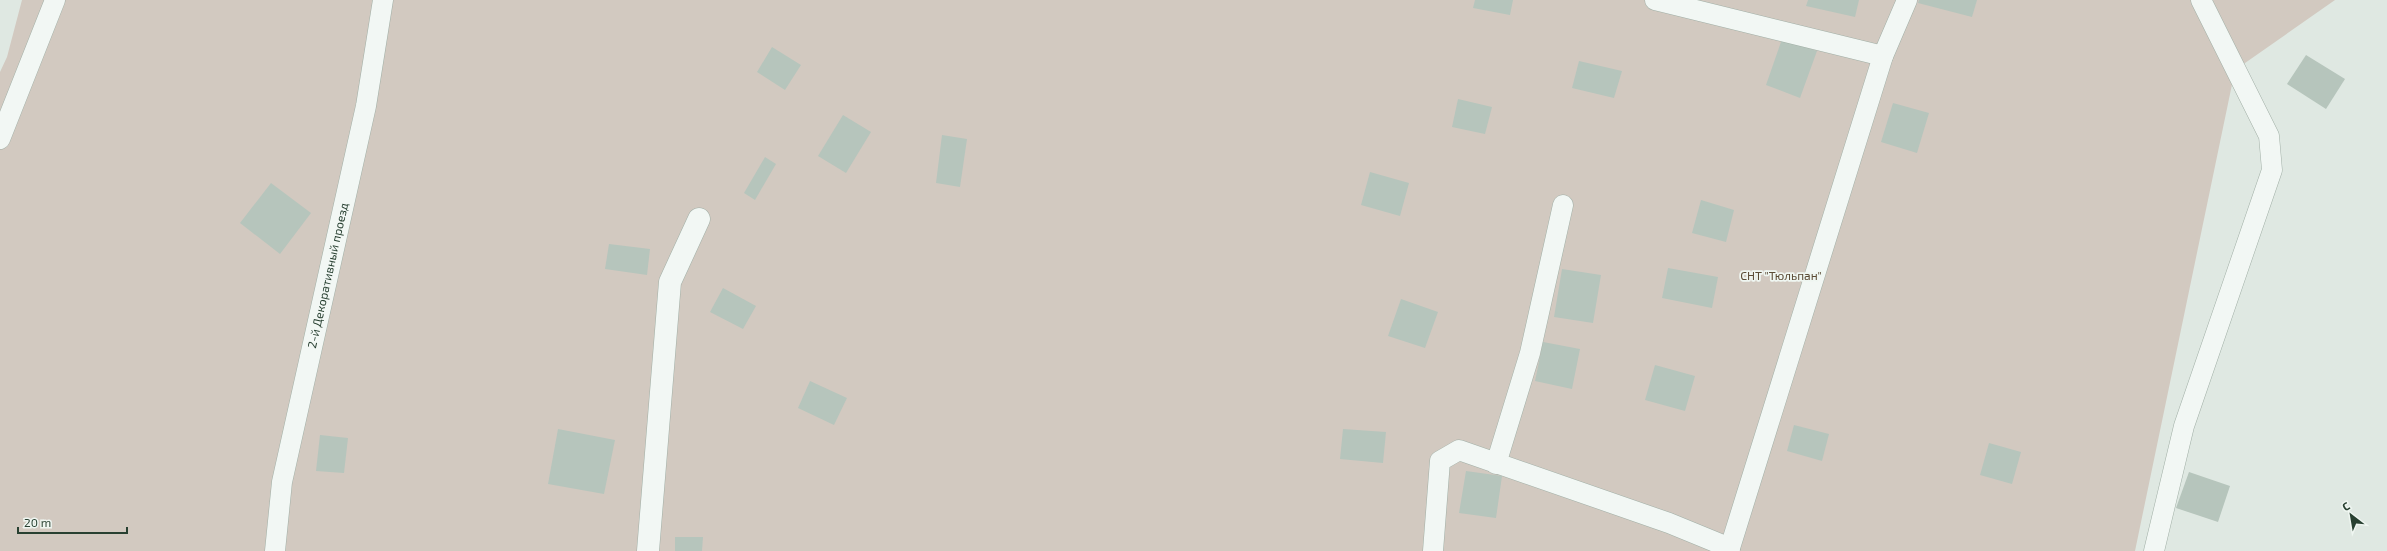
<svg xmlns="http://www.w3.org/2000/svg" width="2387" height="551" font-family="'Exo 2',sans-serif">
<rect width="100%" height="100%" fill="#dfe8e2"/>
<path fill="#d2c9c0" d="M 22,0 L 2335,0 L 2235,70 L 2135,551 L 1082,551 L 1082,468 L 1082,551 L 0,551 L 0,72 L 7,57 Z"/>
<g fill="#b6c5bc">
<path d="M 1475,0 L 1513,0 L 1510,15 L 1473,8 Z"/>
<path d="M 1808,0 L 1859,0 L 1855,17 L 1806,6 Z"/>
<path d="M 1919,0 L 1977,0 L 1972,17 L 1918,3 Z"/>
<path d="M 1782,39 L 1817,51 L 1800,98 L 1766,85 Z"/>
<path d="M 772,47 L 801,65 L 785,90 L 757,72 Z"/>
<path d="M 2306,55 L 2345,79 L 2326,109 L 2287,84 Z"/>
<path d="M 1579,61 L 1622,71 L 1614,98 L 1572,88 Z"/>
<path d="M 1458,99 L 1492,107 L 1485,134 L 1452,127 Z"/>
<path d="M 1893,103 L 1929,113 L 1917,153 L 1881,142 Z"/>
<path d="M 843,115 L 871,132 L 846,173 L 818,156 Z"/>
<path d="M 942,135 L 967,139 L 960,187 L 936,183 Z"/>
<path d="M 765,157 L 776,164 L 755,200 L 744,193 Z"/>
<path d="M 1370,172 L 1409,183 L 1400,216 L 1361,205 Z"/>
<path d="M 271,183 L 311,213 L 280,254 L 240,223 Z"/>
<path d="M 1701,200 L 1734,210 L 1726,242 L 1692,233 Z"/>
<path d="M 609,244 L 650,249 L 647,275 L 605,269 Z"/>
<path d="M 1668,268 L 1718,277 L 1712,308 L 1662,298 Z"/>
<path d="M 1562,269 L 1601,275 L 1593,323 L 1554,317 Z"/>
<path d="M 723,288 L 756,306 L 743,329 L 710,312 Z"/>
<path d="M 1401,299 L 1438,312 L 1425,348 L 1388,336 Z"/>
<path d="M 1543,342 L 1580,349 L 1572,389 L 1535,381 Z"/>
<path d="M 1655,365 L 1695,376 L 1685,411 L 1645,400 Z"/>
<path d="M 810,381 L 847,398 L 834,425 L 798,408 Z"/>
<path d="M 1794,425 L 1829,434 L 1822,461 L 1787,451 Z"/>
<path d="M 558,429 L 615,440 L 604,494 L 548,484 Z"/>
<path d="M 1343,429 L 1386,432 L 1383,463 L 1340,459 Z"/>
<path d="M 320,435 L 348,438 L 344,473 L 316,471 Z"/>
<path d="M 1989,443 L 2021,452 L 2012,484 L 1980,475 Z"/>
<path d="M 1466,471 L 1502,476 L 1496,518 L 1459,513 Z"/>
<path d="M 2189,472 L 2230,486 L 2218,522 L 2176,508 Z"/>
<path d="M 675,537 L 703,537 L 702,551 L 675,551 Z"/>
</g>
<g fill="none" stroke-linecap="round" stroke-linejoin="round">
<defs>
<g id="service">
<path d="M 1655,0 L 1883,56"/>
<path d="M 0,139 L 55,0"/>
<path d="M 1496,464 L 1530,353 L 1563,205"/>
<path id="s1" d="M 275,551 L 282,482 L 366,106 L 383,0"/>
<path d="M 1433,551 L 1440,461 L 1459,450 L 1669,523 L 1730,548"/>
<path d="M 1729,551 L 1883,56 L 1907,0"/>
<path d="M 2154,551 L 2184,426 L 2272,170 L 2269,136 L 2201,0"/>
</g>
<path id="minor" d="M 648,551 L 670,282 L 699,219"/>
</defs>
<use href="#service" stroke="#a1afa6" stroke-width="21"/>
<use href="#minor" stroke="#a1afa6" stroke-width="23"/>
<use href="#service" stroke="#f2f7f4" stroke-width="20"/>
<use href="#minor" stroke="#f2f7f4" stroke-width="22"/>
</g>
<g text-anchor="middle" stroke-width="3.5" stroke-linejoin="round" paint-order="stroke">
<g font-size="12" fill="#284031" stroke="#eff6f1">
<text dy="4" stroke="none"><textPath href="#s1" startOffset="281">2-й Декоративный проезд</textPath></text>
</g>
<g font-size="12" fill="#5b4b35" stroke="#eff6f1">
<text x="1781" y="280">СНТ "Тюльпан"</text>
</g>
</g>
<g transform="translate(2351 515) rotate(329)" stroke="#eff6f1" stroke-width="3" paint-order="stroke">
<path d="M0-3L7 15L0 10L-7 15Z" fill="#284031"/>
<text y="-6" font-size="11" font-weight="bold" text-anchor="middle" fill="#284031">С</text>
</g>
<path d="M18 527v6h109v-6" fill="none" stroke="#284031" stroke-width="2"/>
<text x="24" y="527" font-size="12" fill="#284031" stroke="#eff6f1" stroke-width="3" paint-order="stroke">20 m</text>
</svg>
